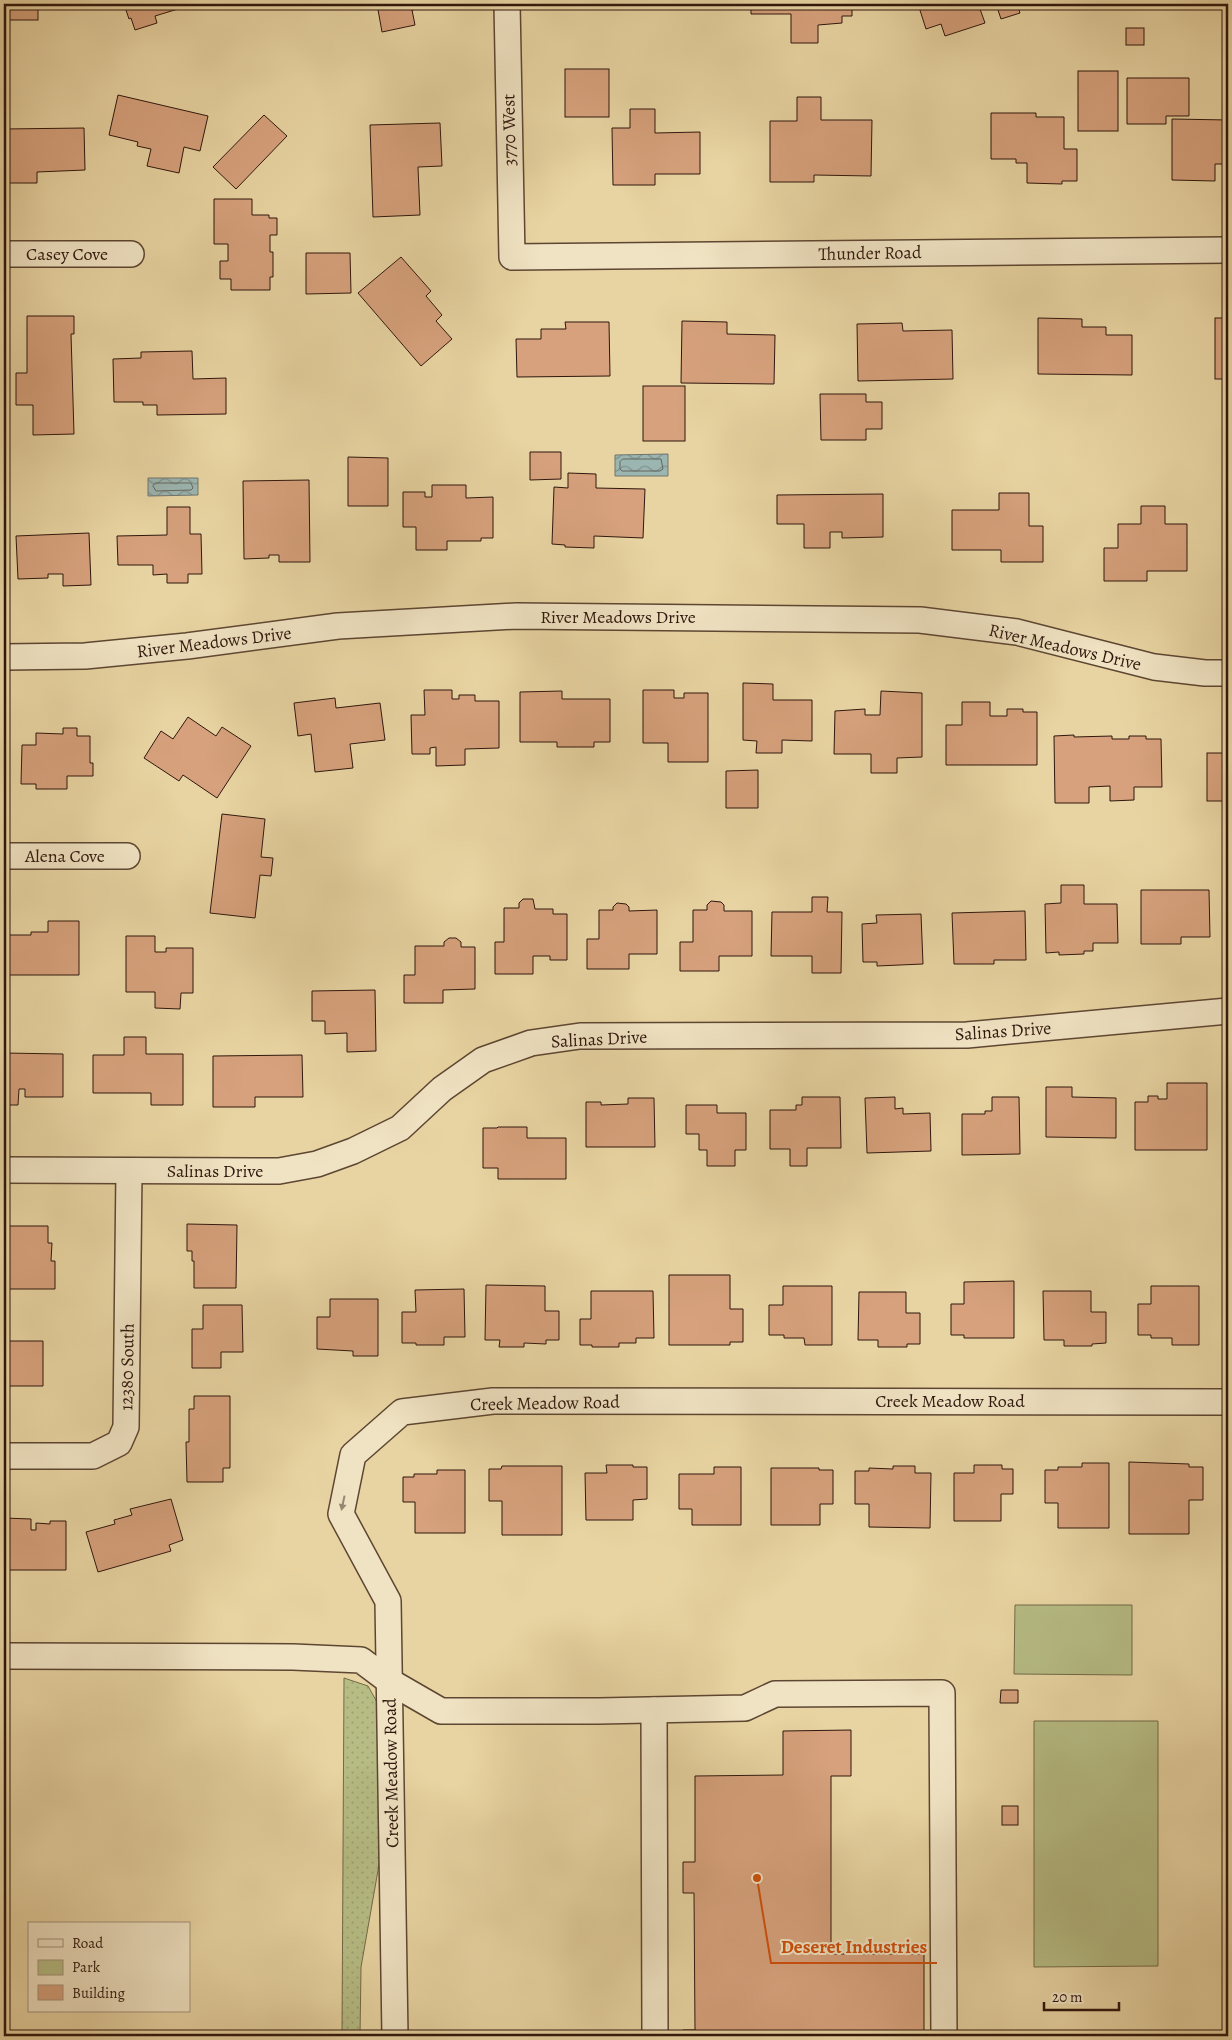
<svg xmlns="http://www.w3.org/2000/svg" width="1232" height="2040" font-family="Alegreya,serif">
<defs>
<pattern id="grass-dots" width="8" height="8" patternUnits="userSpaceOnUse" patternTransform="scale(1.25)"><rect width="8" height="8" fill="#b6bc84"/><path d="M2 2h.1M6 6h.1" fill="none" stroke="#9da171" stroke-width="1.8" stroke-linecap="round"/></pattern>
<pattern id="water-waves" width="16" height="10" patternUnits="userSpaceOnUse" patternTransform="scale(1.25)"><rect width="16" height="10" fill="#9bb5b0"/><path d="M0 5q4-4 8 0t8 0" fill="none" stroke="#7f928e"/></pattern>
</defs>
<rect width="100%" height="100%" fill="#e8d4a2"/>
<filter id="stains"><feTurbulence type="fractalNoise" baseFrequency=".004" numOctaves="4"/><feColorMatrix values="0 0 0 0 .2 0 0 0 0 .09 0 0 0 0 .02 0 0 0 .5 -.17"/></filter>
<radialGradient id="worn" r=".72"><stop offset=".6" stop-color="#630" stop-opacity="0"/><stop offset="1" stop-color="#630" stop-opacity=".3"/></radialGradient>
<path fill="url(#grass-dots)" stroke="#726a48" d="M 344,1678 L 368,1686 L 382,1711 L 383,1842 L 361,1967 L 360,2036 L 342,2036 Z"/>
<g fill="#b6bc84" stroke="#726a48">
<path d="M 1015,1605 L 1132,1605 L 1132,1675 L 1014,1674 Z"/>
<path d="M 1034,1721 L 1158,1721 L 1158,1966 L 1034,1967 Z"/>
</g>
<g fill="url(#water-waves)" stroke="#70766f">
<path d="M 668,454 L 668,476 L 615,476 L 615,455 Z"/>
<path d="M 148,478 L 198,478 L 198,495 L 148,496 Z"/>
</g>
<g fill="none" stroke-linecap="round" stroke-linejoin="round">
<g stroke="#65665e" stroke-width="1">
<path d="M 623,459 L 661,459 L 663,469 L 660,471 L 622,471 L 620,469 L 620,462 Z"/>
<path d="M 156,483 L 191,483 L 193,488 L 191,490 L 156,491 L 153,486 Z"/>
</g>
</g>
<g fill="#d6a17c" stroke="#2f170d">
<rect x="4" y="4" width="34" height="16"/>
<path d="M 124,4 L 190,4 L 191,5 L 155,16 L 157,23 L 135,30 L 131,18 L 129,19 Z"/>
<path d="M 377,4 L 437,4 L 437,5 L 412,10 L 415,25 L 382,32 Z"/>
<rect x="575" y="4" width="87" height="1"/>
<path d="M 751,4 L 852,4 L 852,16 L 842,16 L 842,23 L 818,25 L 818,43 L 791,43 L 791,14 L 751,14 Z"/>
<path d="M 918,4 L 996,4 L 980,9 L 985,23 L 945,36 L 941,24 L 926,29 Z"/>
<path d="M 996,4 L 1017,4 L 1020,13 L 1001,19 Z"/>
<rect x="1126" y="28" width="18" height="17"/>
<rect x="565" y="69" width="44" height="48"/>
<rect x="1078" y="71" width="40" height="60"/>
<path d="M 1127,78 L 1189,78 L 1189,116 L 1166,116 L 1166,124 L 1127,124 Z"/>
<path d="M 118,95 L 208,116 L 200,151 L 184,147 L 179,173 L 147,166 L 151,149 L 137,146 L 138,142 L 109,135 Z"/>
<path d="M 797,97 L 821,97 L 821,120 L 872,120 L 871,176 L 814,175 L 814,182 L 770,182 L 770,121 L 797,121 Z"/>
<path d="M 630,109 L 655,109 L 655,133 L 700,132 L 700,174 L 655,174 L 655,185 L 613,185 L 612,128 L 630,128 Z"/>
<path d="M 991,113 L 1036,113 L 1036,117 L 1064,117 L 1064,149 L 1077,149 L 1077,181 L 1062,181 L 1062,184 L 1027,183 L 1027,163 L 1016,163 L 1016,159 L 991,159 Z"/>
<path d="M 264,115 L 287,136 L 236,189 L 213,167 Z"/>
<path d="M 1172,119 L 1228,120 L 1228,164 L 1215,164 L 1215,181 L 1172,180 Z"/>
<path d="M 440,123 L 442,166 L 418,167 L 420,215 L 373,217 L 370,125 Z"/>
<path d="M 84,128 L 85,170 L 37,172 L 37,183 L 4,183 L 4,129 Z"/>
<path d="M 214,199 L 252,199 L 252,215 L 269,215 L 269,218 L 277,218 L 277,235 L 270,235 L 270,252 L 273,252 L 273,277 L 270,277 L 270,290 L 231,290 L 231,279 L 220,279 L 220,261 L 228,261 L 228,244 L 214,244 Z"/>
<path d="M 306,253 L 350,253 L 351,293 L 306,294 Z"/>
<path d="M 401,257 L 431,291 L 426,296 L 442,315 L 436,321 L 452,339 L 421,366 L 358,293 Z"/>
<path d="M 27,316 L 74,316 L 74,334 L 71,334 L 74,434 L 33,435 L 33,405 L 16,405 L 16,373 L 27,373 Z"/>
<path d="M 1038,318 L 1082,319 L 1082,327 L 1106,327 L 1106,335 L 1132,335 L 1132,375 L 1038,374 Z"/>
<rect x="1215" y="318" width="13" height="61"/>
<path d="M 682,321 L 727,322 L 727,334 L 775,335 L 774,384 L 681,383 Z"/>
<path d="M 565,322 L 609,322 L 610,376 L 517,377 L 516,339 L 541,339 L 541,329 L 566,329 Z"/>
<path d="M 902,323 L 903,331 L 952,330 L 953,379 L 858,381 L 857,324 Z"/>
<path d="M 192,351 L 193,379 L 226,378 L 226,414 L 157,415 L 157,405 L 143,405 L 143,402 L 114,402 L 113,359 L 141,358 L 141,352 Z"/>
<rect x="643" y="386" width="42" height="55"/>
<path d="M 820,394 L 866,394 L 866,402 L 882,402 L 882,429 L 866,429 L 866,440 L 821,440 Z"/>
<path d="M 530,452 L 561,452 L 561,479 L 530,480 Z"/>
<path d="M 348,457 L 388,458 L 388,506 L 348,506 Z"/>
<path d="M 568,473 L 596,474 L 596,488 L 645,489 L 643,538 L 594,536 L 594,548 L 565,547 L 565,545 L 552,544 L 554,487 L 568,488 Z"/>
<path d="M 309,480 L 310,562 L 279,562 L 279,555 L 269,555 L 269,558 L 244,559 L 243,481 Z"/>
<path d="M 432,485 L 466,485 L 466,498 L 493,497 L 493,538 L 481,538 L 481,541 L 447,541 L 447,550 L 416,550 L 416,527 L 403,527 L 403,492 L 425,492 L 425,497 L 432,497 Z"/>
<path d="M 999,493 L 1029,493 L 1029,526 L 1043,526 L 1043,562 L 1001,562 L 1001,550 L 952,550 L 952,510 L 999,510 Z"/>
<path d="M 883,494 L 883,537 L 842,538 L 842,532 L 830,532 L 830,548 L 804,548 L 804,524 L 777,524 L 777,495 Z"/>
<path d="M 1141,506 L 1165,506 L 1165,524 L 1187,524 L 1187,571 L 1147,571 L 1147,581 L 1104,581 L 1104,548 L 1118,548 L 1118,524 L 1141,524 Z"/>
<path d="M 167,507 L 190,507 L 190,534 L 201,534 L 202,574 L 188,574 L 188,583 L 167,583 L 167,574 L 153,575 L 153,565 L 118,565 L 117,536 L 167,535 Z"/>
<path d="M 89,533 L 91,585 L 63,586 L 63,574 L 48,574 L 48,578 L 18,579 L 16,536 Z"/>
<path d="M 743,683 L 773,684 L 773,700 L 812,700 L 812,741 L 782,740 L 782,753 L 756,753 L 757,741 L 743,740 Z"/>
<path d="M 424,690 L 452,690 L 452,699 L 459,699 L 459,695 L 475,695 L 475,701 L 499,701 L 499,748 L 465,749 L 465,765 L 436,766 L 436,747 L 430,748 L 430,754 L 412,754 L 411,715 L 425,715 Z"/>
<path d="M 643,690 L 674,690 L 674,698 L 684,698 L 684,693 L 708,693 L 708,762 L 668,762 L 668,743 L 643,743 Z"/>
<path d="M 562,691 L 562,699 L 610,699 L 610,742 L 594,742 L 594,747 L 557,747 L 557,742 L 520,742 L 520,692 Z"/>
<path d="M 881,691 L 922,693 L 922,757 L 897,758 L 897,773 L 871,773 L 871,754 L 834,754 L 835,711 L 865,709 L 865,715 L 880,715 Z"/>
<path d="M 335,698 L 336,708 L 380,703 L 385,740 L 350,744 L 353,768 L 315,772 L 311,734 L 298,736 L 294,703 Z"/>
<path d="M 962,702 L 990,702 L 990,716 L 1007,716 L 1007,709 L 1023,709 L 1023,712 L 1037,712 L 1037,765 L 946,765 L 946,725 L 962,725 Z"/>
<path d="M 188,717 L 216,736 L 222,727 L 251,746 L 217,798 L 183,775 L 179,781 L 144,758 L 161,731 L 173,739 Z"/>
<path d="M 63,728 L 77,728 L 77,736 L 90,736 L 90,763 L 93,763 L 93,776 L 67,776 L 67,789 L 36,789 L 36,784 L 21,784 L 22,745 L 36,745 L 36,733 L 63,734 Z"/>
<path d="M 1074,735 L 1074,737 L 1112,736 L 1112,739 L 1129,739 L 1129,736 L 1146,736 L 1146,739 L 1161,739 L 1162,787 L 1134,787 L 1134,800 L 1110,801 L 1110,786 L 1089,787 L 1089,803 L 1055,803 L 1054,736 Z"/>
<rect x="1207" y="753" width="21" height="48"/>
<path d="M 758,770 L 758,808 L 726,808 L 726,771 Z"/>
<path d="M 222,814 L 265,819 L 261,857 L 273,858 L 271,876 L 260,875 L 255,918 L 210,913 Z"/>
<path d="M 1061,885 L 1084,885 L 1084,904 L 1117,904 L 1118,943 L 1093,943 L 1093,951 L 1084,951 L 1084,954 L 1059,955 L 1059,952 L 1046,953 L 1045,904 L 1061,903 Z"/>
<path d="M 1141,890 L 1209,890 L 1210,937 L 1181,937 L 1181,944 L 1141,944 Z"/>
<path d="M 812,897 L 828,897 L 827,912 L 842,912 L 841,973 L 812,973 L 812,956 L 771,956 L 772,912 L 812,912 Z"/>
<path d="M 523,899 L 533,899 L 535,909 L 553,909 L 553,914 L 567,914 L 567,960 L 550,960 L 550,956 L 533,956 L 533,974 L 495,974 L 495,942 L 504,942 L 504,908 L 519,908 L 519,903 Z"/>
<path d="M 711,901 L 721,902 L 724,905 L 724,911 L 752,911 L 752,956 L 719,956 L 719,971 L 680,971 L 680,942 L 693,942 L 693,910 L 707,910 L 707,905 Z"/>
<path d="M 617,903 L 626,904 L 629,907 L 629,911 L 657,910 L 657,954 L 629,954 L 629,969 L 587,969 L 587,939 L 599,939 L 599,910 L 613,910 L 613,907 Z"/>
<path d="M 1025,911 L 1026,960 L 994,960 L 994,964 L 954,964 L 952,913 Z"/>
<path d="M 921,914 L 923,964 L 877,966 L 877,962 L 863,962 L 862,924 L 877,923 L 876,915 Z"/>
<path d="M 48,921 L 79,921 L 79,975 L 5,975 L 5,935 L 31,935 L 31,932 L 48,932 Z"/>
<path d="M 126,936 L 155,936 L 155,952 L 166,952 L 166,948 L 193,948 L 193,993 L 181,993 L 180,1009 L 155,1008 L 155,992 L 126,992 Z"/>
<path d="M 449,938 L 456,938 L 461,942 L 461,947 L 475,947 L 475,989 L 443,990 L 443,1003 L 404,1003 L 404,975 L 415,975 L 415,946 L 444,946 L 444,942 Z"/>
<path d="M 375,990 L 376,1051 L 347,1052 L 347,1033 L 325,1034 L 325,1021 L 312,1021 L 312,991 Z"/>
<path d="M 124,1037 L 146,1037 L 146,1054 L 183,1054 L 183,1105 L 151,1105 L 151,1093 L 93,1093 L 93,1055 L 124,1055 Z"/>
<path d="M 4,1053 L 63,1054 L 63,1097 L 25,1097 L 25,1089 L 19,1089 L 18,1105 L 4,1105 Z"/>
<path d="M 302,1055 L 303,1097 L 255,1097 L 255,1107 L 213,1107 L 213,1056 Z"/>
<path d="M 1167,1083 L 1207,1083 L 1207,1150 L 1135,1150 L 1135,1102 L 1148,1102 L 1148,1096 L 1158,1096 L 1158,1099 L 1167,1099 Z"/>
<path d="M 1046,1087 L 1072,1087 L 1072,1097 L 1116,1098 L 1116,1138 L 1046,1137 Z"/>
<path d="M 802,1097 L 840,1097 L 841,1148 L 807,1148 L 807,1166 L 790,1166 L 790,1149 L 770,1149 L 770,1110 L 796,1110 L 796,1105 L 802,1105 Z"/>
<path d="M 895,1097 L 895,1109 L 903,1108 L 903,1114 L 930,1113 L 931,1151 L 867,1153 L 865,1098 Z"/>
<path d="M 992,1097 L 1019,1097 L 1020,1154 L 962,1155 L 962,1114 L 985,1114 L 985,1111 L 992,1111 Z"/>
<path d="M 628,1098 L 654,1098 L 655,1147 L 586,1147 L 586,1102 L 601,1102 L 601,1105 L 628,1104 Z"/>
<path d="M 686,1105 L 717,1105 L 717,1113 L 746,1113 L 746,1150 L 735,1150 L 735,1166 L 707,1166 L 707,1150 L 699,1150 L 699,1134 L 686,1134 Z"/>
<path d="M 498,1127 L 527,1127 L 527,1138 L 566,1138 L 566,1179 L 498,1179 L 498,1168 L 483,1168 L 483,1128 L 497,1128 Z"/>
<path d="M 187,1224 L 237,1225 L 236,1288 L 194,1288 L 194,1261 L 192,1261 L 192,1251 L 187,1251 Z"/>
<path d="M 8,1226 L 48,1226 L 48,1243 L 52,1243 L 51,1261 L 55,1261 L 55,1289 L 8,1289 Z"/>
<path d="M 669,1275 L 730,1275 L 730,1309 L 743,1309 L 743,1342 L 730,1342 L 730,1345 L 669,1345 Z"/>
<path d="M 1014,1281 L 1014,1338 L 964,1338 L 964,1335 L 951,1335 L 951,1304 L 964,1304 L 964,1282 Z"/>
<rect x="1225" y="1283" width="3" height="57"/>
<path d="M 486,1285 L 545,1286 L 545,1311 L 559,1311 L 559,1340 L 546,1340 L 546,1344 L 524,1343 L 524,1347 L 499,1347 L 500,1340 L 485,1340 Z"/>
<path d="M 783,1286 L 832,1286 L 832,1345 L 805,1345 L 804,1338 L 784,1338 L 784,1335 L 769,1335 L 769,1305 L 783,1305 Z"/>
<path d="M 1151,1286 L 1199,1286 L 1199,1345 L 1172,1345 L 1172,1338 L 1151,1338 L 1151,1335 L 1138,1335 L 1138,1304 L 1151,1304 Z"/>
<path d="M 464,1289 L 465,1337 L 444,1337 L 444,1345 L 416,1345 L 416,1343 L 402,1343 L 402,1312 L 416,1312 L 415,1290 Z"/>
<path d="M 591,1291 L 653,1291 L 654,1338 L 636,1338 L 636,1343 L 619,1343 L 619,1347 L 592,1347 L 592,1345 L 580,1345 L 580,1319 L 591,1319 Z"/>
<path d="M 1043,1291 L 1091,1291 L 1091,1312 L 1106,1312 L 1106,1343 L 1092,1344 L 1092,1346 L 1064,1346 L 1064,1340 L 1044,1340 Z"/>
<path d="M 859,1292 L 906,1292 L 906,1313 L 920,1313 L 920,1344 L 907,1344 L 907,1347 L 878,1347 L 878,1340 L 858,1340 Z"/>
<path d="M 330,1299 L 378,1299 L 378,1356 L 353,1356 L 353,1351 L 317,1349 L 317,1317 L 330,1317 Z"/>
<path d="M 203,1305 L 242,1305 L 243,1352 L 221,1352 L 221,1368 L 192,1368 L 192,1329 L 203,1329 Z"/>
<path d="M 4,1341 L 43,1341 L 43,1386 L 4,1386 L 4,1393 Z"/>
<path d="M 194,1396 L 230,1396 L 230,1468 L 223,1468 L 223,1482 L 187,1482 L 186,1442 L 189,1442 L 189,1409 L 194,1409 Z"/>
<path d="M 1129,1462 L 1189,1464 L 1189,1467 L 1203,1467 L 1203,1500 L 1189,1500 L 1189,1534 L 1129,1534 Z"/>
<path d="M 1082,1463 L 1109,1463 L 1109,1528 L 1058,1528 L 1058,1503 L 1045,1503 L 1045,1470 L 1058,1470 L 1058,1467 L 1082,1467 Z"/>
<path d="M 606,1465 L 633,1465 L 633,1467 L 647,1467 L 647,1499 L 633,1500 L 633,1520 L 586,1520 L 585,1473 L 607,1473 Z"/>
<path d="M 974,1465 L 1002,1465 L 1002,1469 L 1013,1469 L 1013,1494 L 1001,1494 L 1001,1521 L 954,1521 L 954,1473 L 974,1473 Z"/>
<path d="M 502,1466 L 562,1466 L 562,1535 L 502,1535 L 502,1501 L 489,1501 L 489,1469 L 501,1469 Z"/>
<path d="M 893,1466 L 915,1466 L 915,1473 L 931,1473 L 930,1528 L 869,1527 L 869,1504 L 855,1504 L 855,1471 L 869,1471 L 869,1468 L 893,1469 Z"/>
<path d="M 714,1467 L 741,1467 L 741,1525 L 692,1525 L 692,1509 L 679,1509 L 679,1474 L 714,1474 Z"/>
<path d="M 771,1468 L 819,1468 L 819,1470 L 833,1470 L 833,1504 L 820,1504 L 820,1525 L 771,1525 Z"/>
<path d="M 437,1470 L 465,1470 L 465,1533 L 415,1533 L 415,1502 L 403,1502 L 403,1477 L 414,1477 L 414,1474 L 437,1474 Z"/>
<path d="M 171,1499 L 183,1540 L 169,1545 L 171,1551 L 98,1572 L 86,1532 L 115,1524 L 114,1520 L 132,1515 L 130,1509 Z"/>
<path d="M 4,1518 L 31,1519 L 31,1530 L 36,1530 L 36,1523 L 50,1524 L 50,1521 L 66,1521 L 66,1570 L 4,1570 Z"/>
<path d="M 1001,1690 L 1018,1690 L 1018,1703 L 1000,1703 Z"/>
<path d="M 851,1730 L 851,1776 L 831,1776 L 831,1954 L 924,1954 L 924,2036 L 683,2036 L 683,2030 L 695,2030 L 694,1893 L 683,1893 L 683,1862 L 695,1862 L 695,1776 L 783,1775 L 783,1731 Z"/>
<rect x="1002" y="1806" width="16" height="19"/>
</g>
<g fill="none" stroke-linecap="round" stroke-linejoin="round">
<defs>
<g id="minor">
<path d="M 507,4 L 512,257 L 1228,250"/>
<path d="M 4,254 L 131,254"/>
<path d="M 4,657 L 85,656 L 187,646 L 338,626 L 516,616 L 920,620 L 1017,632 L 1154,667 L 1205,673 L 1228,673"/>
<path d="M 4,856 L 127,856"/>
<path d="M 4,1170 L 279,1171 L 317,1164 L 353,1151 L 400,1128 L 442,1089 L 483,1060 L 531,1043 L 580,1036 L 967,1035 L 1228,1011"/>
<path d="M 4,1456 L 93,1456 L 119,1443 L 126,1427 L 129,1171"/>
<path d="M 4,1656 L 293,1657 L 361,1660 L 389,1681 L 441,1711 L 599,1711 L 745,1708 L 775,1694 L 942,1693 L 944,2036"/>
<path d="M 654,1710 L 655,2036"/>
<path d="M 395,2036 L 388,1601 L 341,1514 L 353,1455 L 402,1412 L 493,1401 L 1228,1402"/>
</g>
</defs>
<use href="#minor" stroke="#5d4632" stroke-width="28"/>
<use href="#minor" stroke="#f0e3c3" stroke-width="25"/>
</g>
<defs><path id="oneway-solid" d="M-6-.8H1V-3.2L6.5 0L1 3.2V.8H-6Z" transform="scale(1.25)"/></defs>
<use fill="#998771" href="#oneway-solid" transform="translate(343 1503) rotate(102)"/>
<g text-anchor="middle" stroke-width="4" stroke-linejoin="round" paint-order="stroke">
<g font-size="18" fill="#2f170d" stroke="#f0e3c3">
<text transform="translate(509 130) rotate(-91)" y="6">3770 West</text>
<text transform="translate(870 253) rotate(-1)" y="6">Thunder Road</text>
<text x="67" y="260">Casey Cove</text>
<text x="618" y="623">River Meadows Drive</text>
<text transform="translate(214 642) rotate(-7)" y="6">River Meadows Drive</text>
<text transform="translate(1065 647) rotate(13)" y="6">River Meadows Drive</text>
<text x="65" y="862">Alena Cove</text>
<text transform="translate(1003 1031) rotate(-4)" y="6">Salinas Drive</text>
<text transform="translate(599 1039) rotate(-3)" y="6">Salinas Drive</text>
<text x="215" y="1177">Salinas Drive</text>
<text transform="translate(127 1367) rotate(-89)" y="6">12380 South</text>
<text x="950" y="1407">Creek Meadow Road</text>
<text transform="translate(545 1403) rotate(-1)" y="6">Creek Meadow Road</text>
<text transform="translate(391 1773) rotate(-91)" y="6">Creek Meadow Road</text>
</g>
</g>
<path fill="none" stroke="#cc4f0c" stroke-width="2" d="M757 1878L771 1963H937"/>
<circle fill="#cc4f0c" stroke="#f0e3c3" stroke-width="2" cx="757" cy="1878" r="5"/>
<g font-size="19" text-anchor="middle" font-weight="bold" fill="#cc4f0c" stroke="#f0e3c3" stroke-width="4" stroke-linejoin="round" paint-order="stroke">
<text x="854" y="1953">Deseret Industries</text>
</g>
<rect width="1232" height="2040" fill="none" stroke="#e8d4a2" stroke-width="20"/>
<rect x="5" y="5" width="1222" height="2030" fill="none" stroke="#2f170d" stroke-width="2.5"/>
<rect x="10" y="10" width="1212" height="2020" fill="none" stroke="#2f170d"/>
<rect x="28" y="1922" width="162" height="90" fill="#f0e3c3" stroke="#a3917a"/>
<rect x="38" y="1939" width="25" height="8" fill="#f0e3c3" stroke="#a3917a"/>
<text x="72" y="1948" font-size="15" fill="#2f170d">Road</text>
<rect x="38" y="1960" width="25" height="15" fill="#b6bc84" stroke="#a3917a"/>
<text x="72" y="1972" font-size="15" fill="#2f170d">Park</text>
<rect x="38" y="1985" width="25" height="15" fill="#d6a17c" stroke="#a3917a"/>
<text x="72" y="1998" font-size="15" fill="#2f170d">Building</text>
<path d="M1044 2002v8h75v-8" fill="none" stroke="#2f170d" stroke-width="2.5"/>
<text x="1052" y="2002" font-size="15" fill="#2f170d" stroke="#f0e3c3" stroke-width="4" paint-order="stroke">20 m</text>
<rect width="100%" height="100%" filter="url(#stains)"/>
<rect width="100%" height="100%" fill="url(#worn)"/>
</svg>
